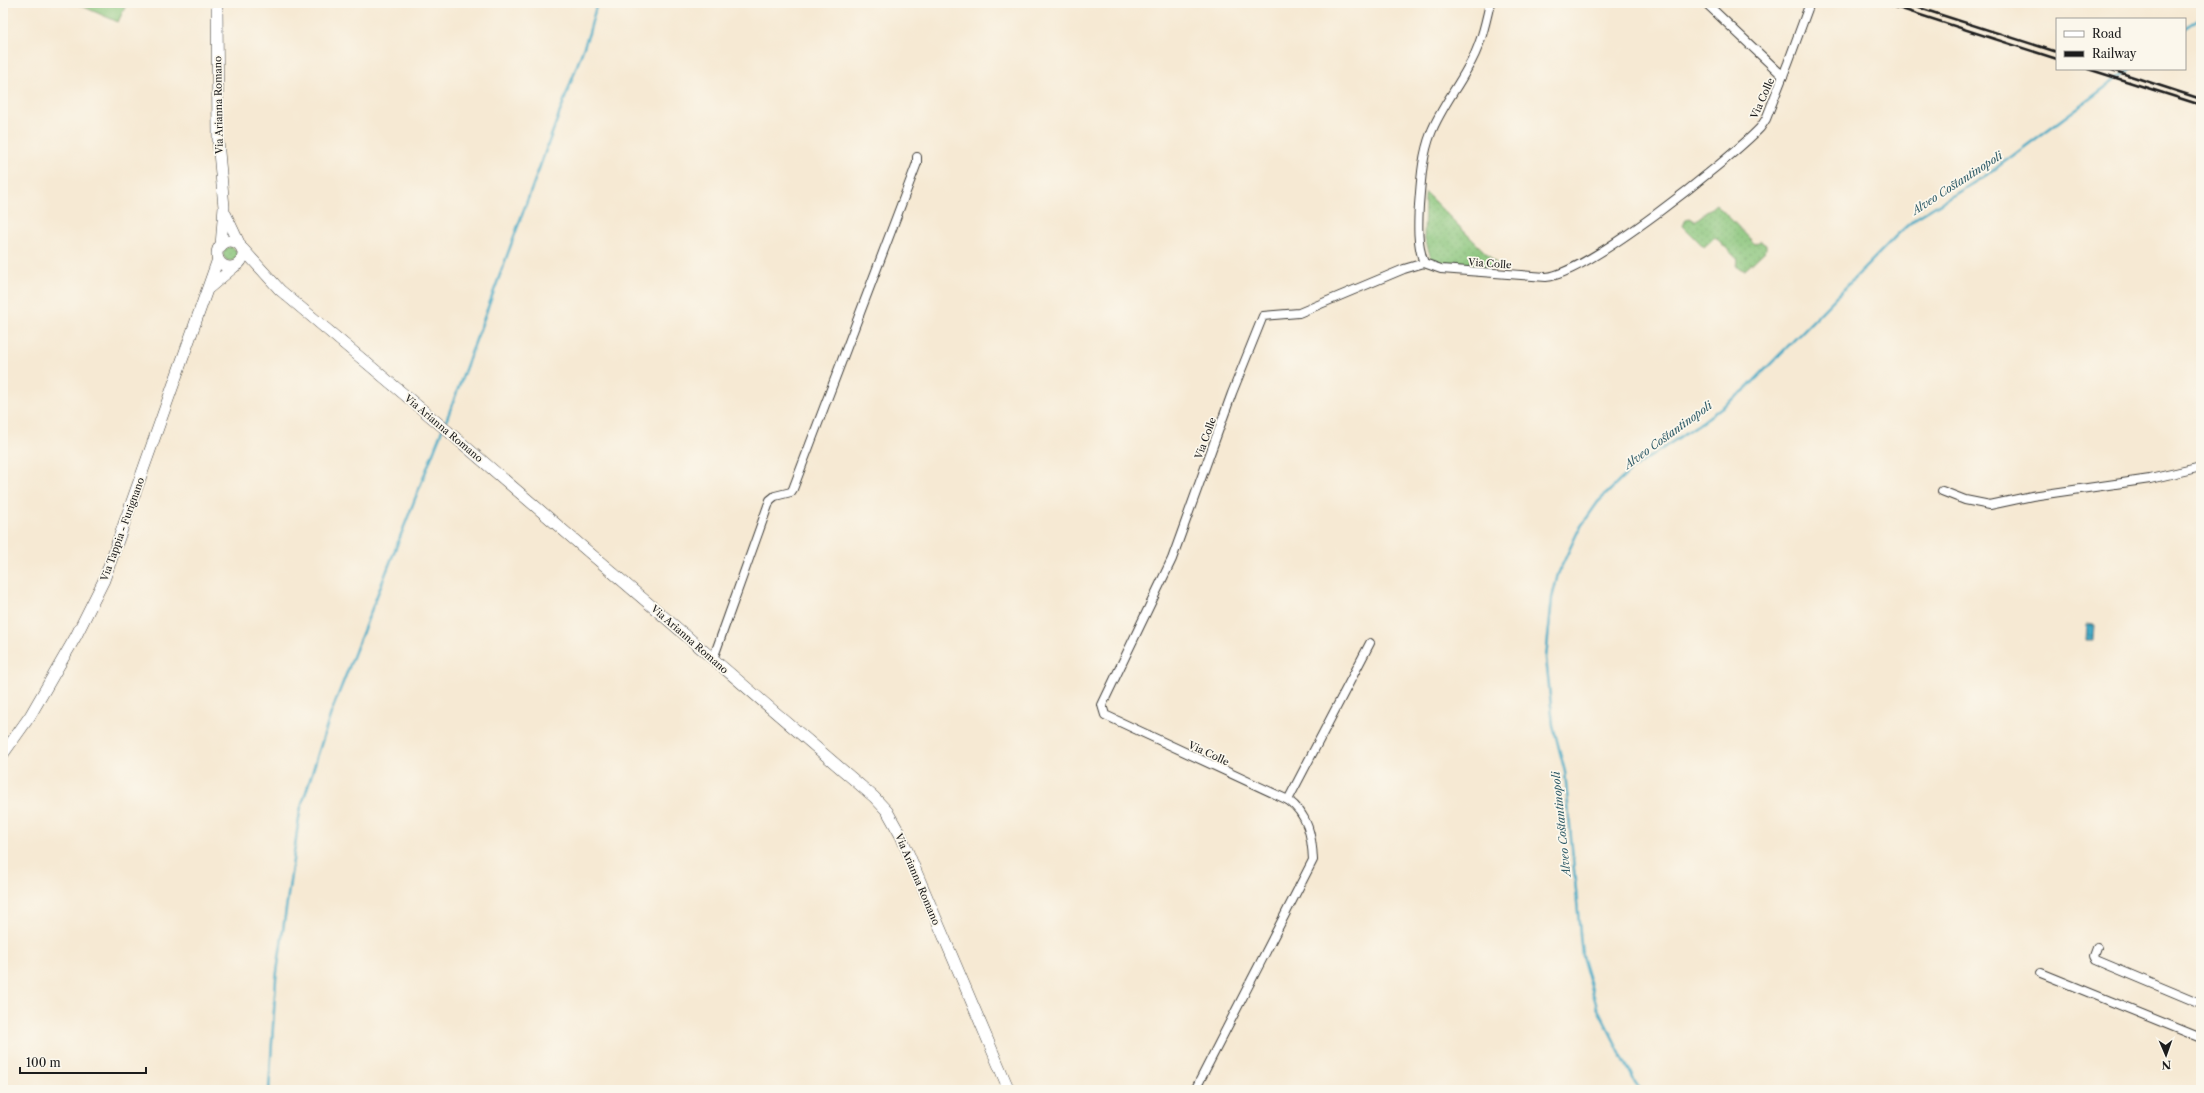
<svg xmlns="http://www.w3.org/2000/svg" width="2204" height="1093" font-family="'Libre Caslon Text',serif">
<defs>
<pattern id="grass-dots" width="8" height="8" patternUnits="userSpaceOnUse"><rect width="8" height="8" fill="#88c47a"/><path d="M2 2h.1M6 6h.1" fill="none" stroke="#75a869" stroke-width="1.8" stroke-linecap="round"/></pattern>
<pattern id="water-waves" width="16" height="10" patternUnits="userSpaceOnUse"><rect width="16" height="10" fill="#45a9c5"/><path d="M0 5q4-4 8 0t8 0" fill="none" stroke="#39899f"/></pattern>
</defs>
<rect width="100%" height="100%" fill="#fbf7ec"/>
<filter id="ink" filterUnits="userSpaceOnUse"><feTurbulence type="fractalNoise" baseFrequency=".025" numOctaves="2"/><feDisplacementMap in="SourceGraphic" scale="8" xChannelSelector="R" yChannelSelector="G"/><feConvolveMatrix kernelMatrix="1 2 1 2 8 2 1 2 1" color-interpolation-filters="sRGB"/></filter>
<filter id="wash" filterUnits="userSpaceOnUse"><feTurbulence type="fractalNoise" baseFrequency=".012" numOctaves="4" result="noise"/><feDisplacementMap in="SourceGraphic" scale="16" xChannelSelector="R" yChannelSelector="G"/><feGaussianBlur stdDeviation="0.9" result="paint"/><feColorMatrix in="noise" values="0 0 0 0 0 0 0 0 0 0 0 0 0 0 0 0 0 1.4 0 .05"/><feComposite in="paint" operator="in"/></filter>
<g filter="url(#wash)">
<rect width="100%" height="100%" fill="#f6e9d3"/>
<g fill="url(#grass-dots)" stroke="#52704b">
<path d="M 1425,192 L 1502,269 L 1447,266 L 1432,261 L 1424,236 Z"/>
<path d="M 1716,204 L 1755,244 L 1760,241 L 1766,245 L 1766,250 L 1745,270 L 1739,269 L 1736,265 L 1738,260 L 1715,237 L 1704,247 L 1683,226 L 1686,219 L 1690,218 L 1695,221 Z"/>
<circle cx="230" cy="254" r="7"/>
</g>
<path fill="#88c47a" stroke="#52704b" d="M 75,3 L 127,3 L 118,22 Z"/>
<path fill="url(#water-waves)" stroke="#306270" d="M 2087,625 L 2095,626 L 2094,640 L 2086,640 Z"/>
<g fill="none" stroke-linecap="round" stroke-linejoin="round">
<g stroke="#45a9c5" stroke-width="2.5">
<path d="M 2185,28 L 2201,17"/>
<path d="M 445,424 L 589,33 L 597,3"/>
<path d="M 269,1090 L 276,979 L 300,811 L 331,713 L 442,430"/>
<path d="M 1639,1090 L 1597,1007 L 1582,956 L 1565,772 L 1553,725 L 1546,658 L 1552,598 L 1558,574 L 1579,529 L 1598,502 L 1632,469 L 1702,422 L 1745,390 L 1899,233 L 1916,218 L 1988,174 L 2130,69"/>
</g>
</g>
</g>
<g filter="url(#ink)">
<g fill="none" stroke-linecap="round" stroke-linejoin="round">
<defs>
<g id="street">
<path d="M 1706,3 L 1783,76"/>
<path d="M 1424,263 C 1417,245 1418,224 1419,205 C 1421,181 1422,156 1431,133 C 1440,110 1455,91 1467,69 C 1480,48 1485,26 1490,3"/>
<path d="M 1942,491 L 1965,500 L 1990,505 L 2032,496 L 2150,479 L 2201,467"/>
<path d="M 713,659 L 770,500 L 775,496 L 791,492 L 793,489 L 917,163 L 917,157"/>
<path d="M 1288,800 L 1370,643"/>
<path d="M 2097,948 L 2094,956 L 2096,960 L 2201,1004"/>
<path d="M 2041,973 L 2201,1038"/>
<path d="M 1195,1090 L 1313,860 C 1312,837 1308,814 1288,800 L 1105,715 L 1102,705 L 1172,559 L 1232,393 L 1263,316 L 1299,313 L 1404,269 L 1424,263 L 1441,269 L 1546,277 C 1587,274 1728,161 1760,128 L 1766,119 L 1788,63 L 1810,3"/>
</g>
<g id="secondary">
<path d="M 217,3 L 218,141 L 224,207 L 221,246"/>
<path d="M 226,215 L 240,245"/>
<circle cx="230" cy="254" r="13"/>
<path d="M 243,249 L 280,290 L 450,433 L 874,797 L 887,811 L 901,836 L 1009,1090"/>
<path d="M 209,288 L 234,267"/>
<path d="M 3,754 L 30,716 L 76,636 L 104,580 L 218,259"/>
</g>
</defs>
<use href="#street" stroke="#3d3b37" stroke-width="10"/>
<use href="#secondary" stroke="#3d3b37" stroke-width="12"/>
<use href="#street" stroke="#fff" stroke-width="8"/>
<use href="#secondary" stroke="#fff" stroke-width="11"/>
<g stroke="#1c1c1c" stroke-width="2.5">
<path d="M 1883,3 L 2057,59"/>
<path d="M 1904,3 L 2057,52"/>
<path d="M 2088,69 L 2201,105"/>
<path d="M 2109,69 L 2201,99"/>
</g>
</g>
</g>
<g text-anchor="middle" stroke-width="3.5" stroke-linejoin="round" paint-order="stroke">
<g font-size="10" fill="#1c1c1c" stroke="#fbf7ec">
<text transform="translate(1762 98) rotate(-66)" y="4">Via Colle</text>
<text transform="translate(218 105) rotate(-91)" y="4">Via Arianna Romano</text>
<text transform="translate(1490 263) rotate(4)" y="4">Via Colle</text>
<text transform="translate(444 428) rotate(40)" y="4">Via Arianna Romano</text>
<text transform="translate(1205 438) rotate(-70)" y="4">Via Colle</text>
<text transform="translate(122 529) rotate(-70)" y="4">Via Tappia - Furignano</text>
<text transform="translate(690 639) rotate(41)" y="4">Via Arianna Romano</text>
<text transform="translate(1209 753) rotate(25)" y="4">Via Colle</text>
<text transform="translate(918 879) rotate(67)" y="4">Via Arianna Romano</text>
</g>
<g font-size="11" font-style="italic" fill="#2e5b68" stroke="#fbf7ec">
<text transform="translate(1957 183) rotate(-33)" y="4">Alveo Costantinopoli</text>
<text transform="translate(1668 435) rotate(-36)" y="4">Alveo Costantinopoli</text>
<text transform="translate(1561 824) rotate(-96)" y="4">Alveo Costantinopoli</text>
</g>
</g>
<rect width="2204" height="1093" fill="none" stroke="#fbf7ec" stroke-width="16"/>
<rect x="2056" y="18" width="130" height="52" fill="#fbf7ec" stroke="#a29f99"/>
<rect x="2064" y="31" width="20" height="6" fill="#ffffff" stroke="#a29f99"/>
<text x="2092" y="38" font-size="12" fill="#1c1c1c">Road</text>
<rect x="2064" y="51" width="20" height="6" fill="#1c1c1c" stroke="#a29f99"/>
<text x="2092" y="58" font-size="12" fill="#1c1c1c">Railway</text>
<g transform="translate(2166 1055) rotate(178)" stroke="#fbf7ec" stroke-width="3" paint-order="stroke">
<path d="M0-3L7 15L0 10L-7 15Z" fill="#1c1c1c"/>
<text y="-6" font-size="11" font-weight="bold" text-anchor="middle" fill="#1c1c1c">N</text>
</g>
<path d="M20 1067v6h126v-6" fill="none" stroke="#1c1c1c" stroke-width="2"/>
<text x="26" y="1067" font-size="12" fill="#1c1c1c" stroke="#fbf7ec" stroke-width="3" paint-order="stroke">100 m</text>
</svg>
